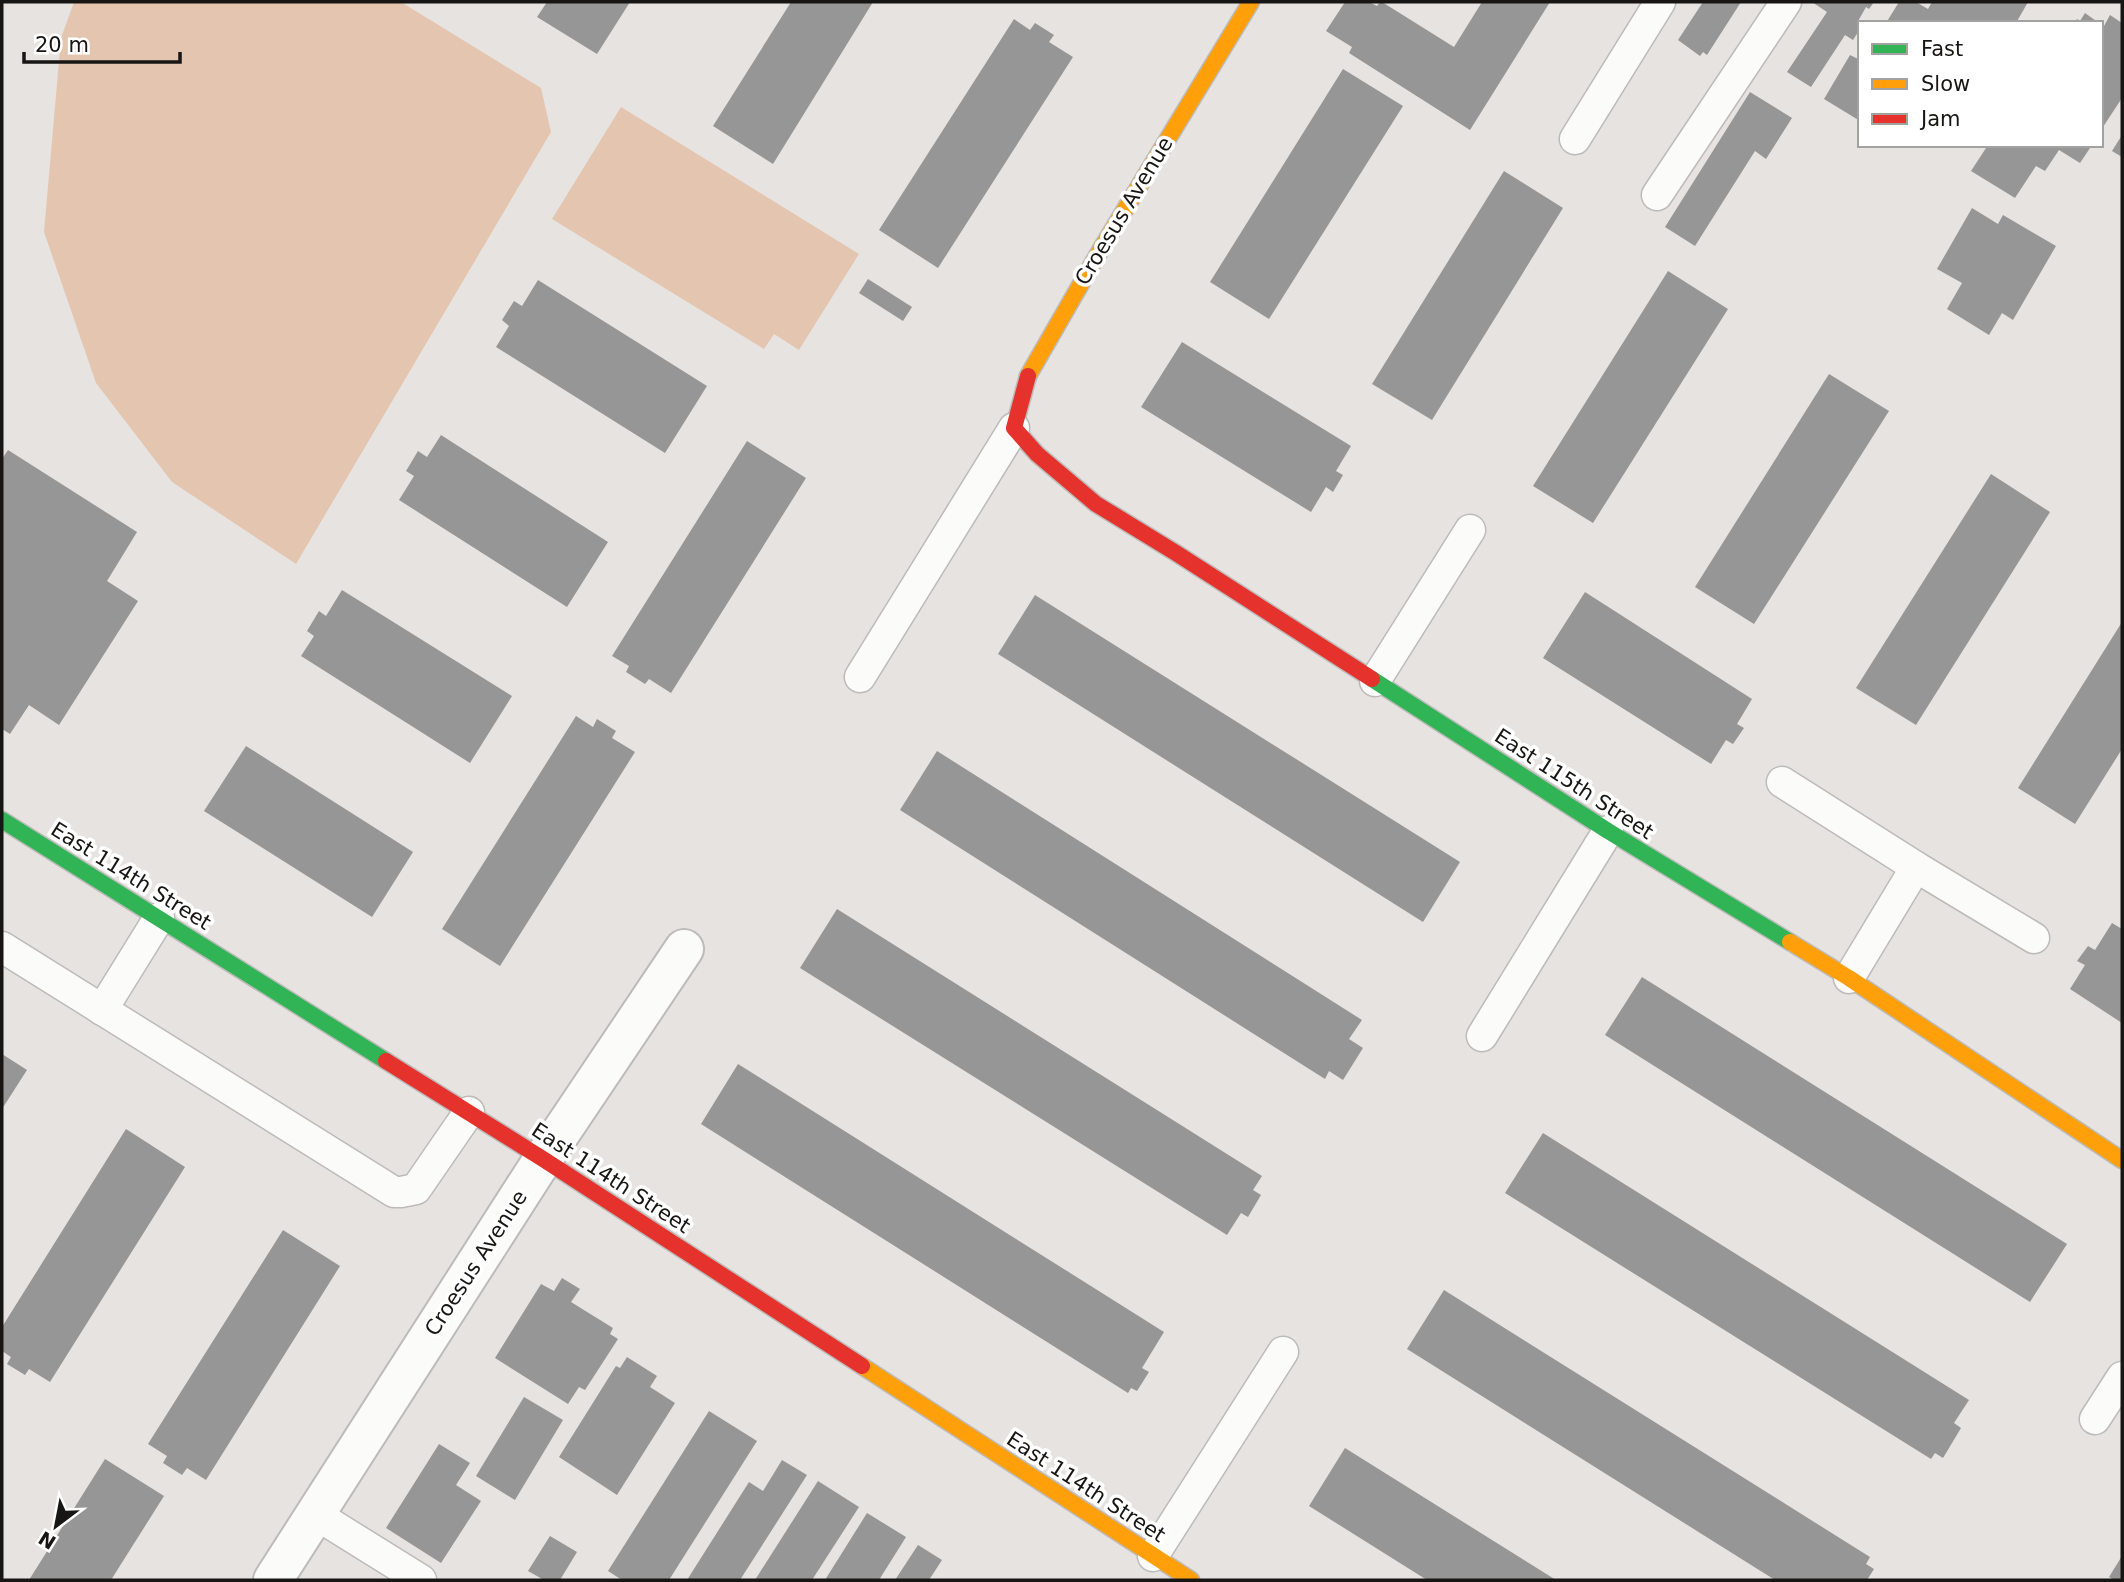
<svg xmlns="http://www.w3.org/2000/svg" width="2124" height="1582" font-family="'DejaVu Sans',sans-serif">
<rect width="100%" height="100%" fill="#e6e3e1"/>
<g fill="#e4c6b0">
<path d="M 74,2 L 401,2 L 541,88 L 551,132 L 296,564 L 172,482 L 96,383 L 44,232 L 61,38 Z"/>
<path d="M 621,107 L 859,254 L 799,350 L 774,334 L 764,349 L 552,219 Z"/>
</g>
<g fill="#979696">
<path d="M 547,2 L 630,2 L 597,54 L 537,17 Z"/>
<path d="M 791,2 L 873,2 L 773,164 L 713,126 Z"/>
<path d="M 1345,2 L 1369,2 L 1377,6 L 1380,2 L 1382,2 L 1454,47 L 1482,2 L 1550,2 L 1470,130 L 1349,53 L 1352,47 L 1326,31 Z"/>
<path d="M 1703,2 L 1741,2 L 1707,55 L 1703,52 L 1700,56 L 1678,40 Z"/>
<path d="M 1812,2 L 1874,2 L 1869,9 L 1866,7 L 1857,23 L 1860,24 L 1860,29 L 1853,40 L 1845,35 L 1811,87 L 1787,72 L 1827,12 Z"/>
<path d="M 1899,2 L 1916,2 L 1928,9 L 1932,2 L 2028,2 L 2016,23 L 1886,23 Z"/>
<path d="M 2085,13 L 2099,23 L 2075,23 L 2077,19 L 2080,21 Z"/>
<path d="M 2110,15 L 2122,23 L 2122,98 L 2101,130 L 2101,24 L 2104,26 Z"/>
<path d="M 1014,19 L 1030,30 L 1035,23 L 1054,35 L 1049,42 L 1073,57 L 938,268 L 879,230 Z"/>
<path d="M 1850,55 L 1860,60 L 1860,121 L 1824,99 Z"/>
<path d="M 1343,69 L 1403,106 L 1269,319 L 1210,282 Z"/>
<path d="M 1750,92 L 1792,118 L 1766,159 L 1755,151 L 1695,246 L 1665,227 Z"/>
<path d="M 2122,135 L 2122,157 L 2112,151 Z"/>
<path d="M 1988,145 L 2092,145 L 2080,163 L 2059,150 L 2045,171 L 2036,166 L 2015,198 L 1971,171 Z"/>
<path d="M 1504,171 L 1563,208 L 1432,420 L 1372,384 Z"/>
<path d="M 1972,208 L 1998,224 L 2003,215 L 2056,246 L 2013,320 L 2002,313 L 1989,335 L 1947,309 L 1962,283 L 1937,269 Z"/>
<path d="M 1668,271 L 1728,309 L 1593,523 L 1533,486 Z"/>
<path d="M 868,279 L 912,307 L 903,321 L 859,293 Z"/>
<path d="M 538,280 L 707,386 L 665,453 L 496,347 L 509,326 L 502,320 L 514,301 L 522,306 Z"/>
<path d="M 1182,342 L 1351,446 L 1336,471 L 1343,475 L 1333,492 L 1326,487 L 1311,512 L 1141,407 Z"/>
<path d="M 1829,374 L 1889,411 L 1754,624 L 1695,587 Z"/>
<path d="M 441,435 L 608,542 L 567,607 L 399,500 L 414,476 L 406,471 L 418,451 L 427,457 Z"/>
<path d="M 747,441 L 806,478 L 671,693 L 649,679 L 645,684 L 626,672 L 629,666 L 612,656 Z"/>
<path d="M 8,450 L 137,532 L 107,581 L 138,601 L 59,725 L 29,705 L 10,734 L 2,729 L 2,459 Z"/>
<path d="M 1991,474 L 2050,512 L 1916,725 L 1856,688 Z"/>
<path d="M 342,590 L 512,696 L 470,763 L 301,656 L 314,636 L 307,631 L 319,611 L 326,616 Z"/>
<path d="M 1585,592 L 1752,699 L 1737,724 L 1744,728 L 1733,744 L 1726,740 L 1711,764 L 1543,658 Z"/>
<path d="M 1035,595 L 1460,862 L 1423,922 L 998,654 Z"/>
<path d="M 2122,622 L 2122,749 L 2075,824 L 2018,788 Z"/>
<path d="M 576,716 L 593,727 L 597,719 L 616,731 L 612,738 L 635,752 L 500,966 L 442,929 Z"/>
<path d="M 246,746 L 413,852 L 372,917 L 204,811 Z"/>
<path d="M 937,751 L 1362,1020 L 1349,1039 L 1363,1048 L 1343,1080 L 1329,1071 L 1325,1079 L 900,810 Z"/>
<path d="M 837,909 L 1262,1176 L 1253,1190 L 1261,1195 L 1248,1217 L 1241,1213 L 1227,1235 L 800,968 Z"/>
<path d="M 2112,923 L 2122,929 L 2122,1023 L 2070,989 L 2085,965 L 2077,961 L 2088,946 L 2095,950 Z"/>
<path d="M 1642,977 L 2067,1244 L 2030,1302 L 1605,1035 Z"/>
<path d="M 2,1054 L 27,1070 L 2,1109 Z"/>
<path d="M 738,1064 L 1164,1332 L 1142,1368 L 1149,1372 L 1137,1391 L 1131,1388 L 1128,1393 L 701,1124 Z"/>
<path d="M 126,1129 L 185,1167 L 50,1382 L 29,1369 L 25,1375 L 7,1364 L 11,1357 L 2,1351 L 2,1327 Z"/>
<path d="M 1543,1133 L 1969,1400 L 1954,1423 L 1961,1428 L 1943,1458 L 1935,1453 L 1931,1459 L 1505,1193 Z"/>
<path d="M 283,1230 L 340,1266 L 206,1480 L 187,1468 L 182,1475 L 163,1463 L 167,1456 L 148,1444 Z"/>
<path d="M 562,1278 L 580,1289 L 571,1302 L 613,1328 L 610,1334 L 618,1339 L 585,1390 L 579,1387 L 568,1404 L 495,1358 L 541,1284 L 554,1291 Z"/>
<path d="M 1444,1290 L 1870,1557 L 1866,1564 L 1874,1569 L 1867,1580 L 1775,1580 L 1407,1349 Z"/>
<path d="M 627,1357 L 657,1376 L 650,1387 L 675,1403 L 617,1495 L 559,1457 L 616,1366 L 620,1368 Z"/>
<path d="M 524,1397 L 563,1420 L 515,1500 L 476,1476 Z"/>
<path d="M 709,1411 L 757,1441 L 669,1580 L 622,1580 L 608,1571 Z"/>
<path d="M 439,1444 L 470,1463 L 456,1485 L 481,1501 L 441,1563 L 386,1528 Z"/>
<path d="M 1345,1448 L 1556,1580 L 1427,1580 L 1309,1506 Z"/>
<path d="M 105,1459 L 164,1496 L 111,1580 L 29,1580 Z"/>
<path d="M 782,1460 L 807,1475 L 740,1580 L 687,1580 L 749,1482 L 763,1491 Z"/>
<path d="M 818,1481 L 859,1507 L 812,1580 L 755,1580 Z"/>
<path d="M 867,1513 L 906,1537 L 879,1580 L 825,1580 Z"/>
<path d="M 550,1536 L 577,1552 L 560,1580 L 544,1580 L 528,1571 Z"/>
<path d="M 918,1545 L 942,1560 L 929,1580 L 895,1580 Z"/>
<path d="M 2122,1556 L 2122,1580 L 2114,1580 L 2109,1577 Z"/>
</g>
<g fill="none" stroke-linecap="round" stroke-linejoin="round">
<defs>
<g id="lane">
<path d="M 1575,139 L 1660,2"/>
<path d="M 1657,195 L 1786,2"/>
<path d="M 860,677 L 1014,428"/>
<path d="M 1375,681 L 1470,530"/>
<path d="M 1782,782 L 1916,867"/>
<path d="M 2,947 L 394,1192 L 401,1192 L 416,1189 L 469,1112"/>
<path d="M 1849,978 L 1916,867 L 2034,938"/>
<path d="M 102,1010 L 159,918"/>
<path d="M 1482,1036 L 1608,831"/>
<path d="M 2095,1419 L 2122,1377"/>
<path d="M 315,1514 L 421,1580"/>
<path d="M 1153,1556 L 1283,1352"/>
</g>
<path id="street" d="M 273,1580 L 543,1159 L 684,949"/>
<g id="fast">
<path d="M 1372,679 L 1608,831 L 1790,942"/>
<path d="M 2,820 L 386,1061"/>
</g>
<g id="slow">
<path d="M 1028,376 L 1101,249 L 1251,2"/>
<path d="M 1790,942 L 1849,978 L 2122,1160"/>
<path d="M 862,1366 L 1191,1580"/>
</g>
<g id="jam">
<path d="M 1028,376 L 1014,428 L 1037,454 L 1096,504 L 1176,553 L 1372,679"/>
<path d="M 386,1061 L 543,1159 L 862,1366"/>
</g>
</defs>
<use href="#lane" stroke="#bdbbb9" stroke-width="33"/>
<use href="#street" stroke="#bdbbb9" stroke-width="42"/>
<use href="#fast" stroke="#bdbbb9" stroke-width="19"/>
<use href="#slow" stroke="#bdbbb9" stroke-width="19"/>
<use href="#jam" stroke="#bdbbb9" stroke-width="19"/>
<use href="#lane" stroke="#fbfbfa" stroke-width="30"/>
<use href="#street" stroke="#fbfbfa" stroke-width="38"/>
<use href="#fast" stroke="#30b455" stroke-width="16"/>
<use href="#slow" stroke="#ff9f0a" stroke-width="16"/>
<use href="#jam" stroke="#e5322d" stroke-width="16"/>
</g>
<g text-anchor="middle" stroke-width="7" stroke-linejoin="round" paint-order="stroke">
<g font-size="21" fill="#171614" stroke="#fff">
<text transform="translate(1124 211) rotate(-59)" y="7">Croesus Avenue</text>
<text transform="translate(1574 784) rotate(33)" y="7">East 115th Street</text>
<text transform="translate(131 876) rotate(32)" y="7">East 114th Street</text>
<text transform="translate(611 1178) rotate(33)" y="7">East 114th Street</text>
<text transform="translate(476 1263) rotate(-57)" y="7">Croesus Avenue</text>
<text transform="translate(1086 1487) rotate(33)" y="7">East 114th Street</text>
</g>
</g>
<rect width="2124" height="1582" fill="none" stroke="#171614" stroke-width="7"/>
<rect x="1858" y="21" width="245" height="126" fill="#ffffff" stroke="#a2a2a1" stroke-width="2"/>
<rect x="1872" y="44" width="35" height="10" fill="#30b455" stroke="#a2a2a1" stroke-width="2"/>
<text x="1921" y="56" font-size="21" fill="#171614">Fast</text>
<rect x="1872" y="79" width="35" height="10" fill="#ff9f0a" stroke="#a2a2a1" stroke-width="2"/>
<text x="1921" y="91" font-size="21" fill="#171614">Slow</text>
<rect x="1872" y="114" width="35" height="10" fill="#e5322d" stroke="#a2a2a1" stroke-width="2"/>
<text x="1921" y="126" font-size="21" fill="#171614">Jam</text>
<g transform="translate(56 1526) rotate(212)" stroke="#ffffff" stroke-width="5" paint-order="stroke">
<path d="M0-5L12 26L0 18L-12 26Z" fill="#171614"/>
<text y="-10" font-size="19" font-weight="bold" text-anchor="middle" fill="#171614">N</text>
</g>
<path d="M24 52v10h156v-10" fill="none" stroke="#171614" stroke-width="3.5"/>
<text x="35" y="52" font-size="21" fill="#171614" stroke="#ffffff" stroke-width="5" paint-order="stroke">20 m</text>
</svg>
